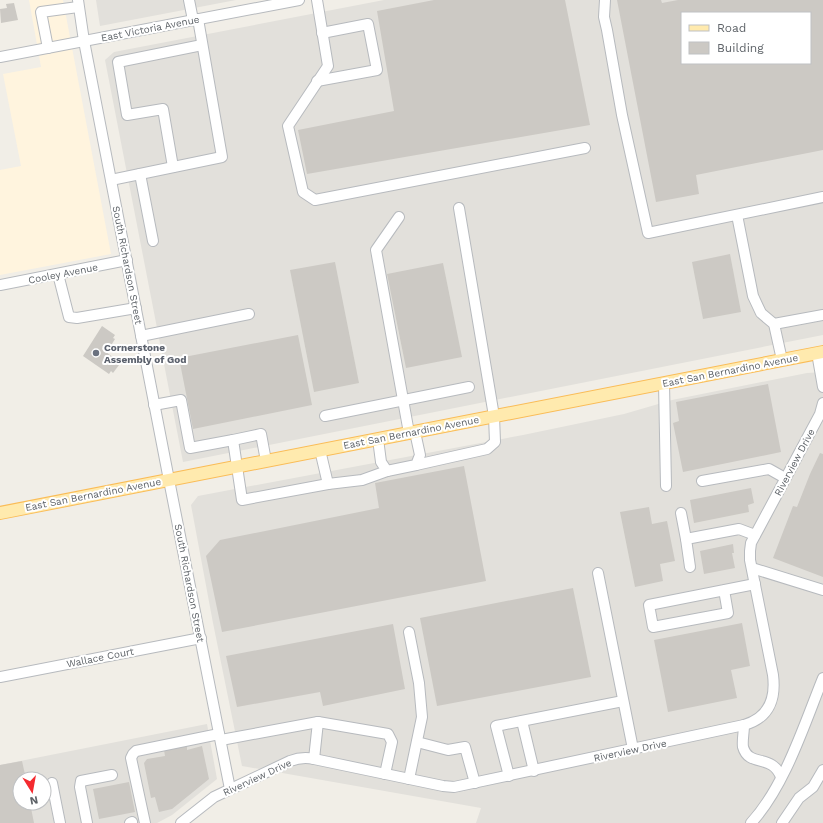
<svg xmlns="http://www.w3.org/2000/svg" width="823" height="823" font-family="'Work Sans',sans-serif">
<rect width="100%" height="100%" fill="#f1eee7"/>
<path fill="#fff4de" d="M 29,0 L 63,0 L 111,254 L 0,275 L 0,170 L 21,166 L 3,74 L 41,67 Z"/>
<g fill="#e2e0db" fill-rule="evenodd">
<path d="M 96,0 L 236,0 L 100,26 Z"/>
<path d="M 384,0 L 823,0 L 823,335 L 183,462 L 105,60 L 114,52 ZM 682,13 L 810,13 L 810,63 L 682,63 Z"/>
<path d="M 823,372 L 823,823 L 476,823 L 481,808 L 242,766 L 213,623 L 191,505 L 198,496 L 523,435 L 624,414 L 672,400 L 807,373 Z"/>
<path d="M 207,724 L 217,779 L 172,815 L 157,823 L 0,823 L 0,765 ZM 20,779 L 44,779 L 44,803 L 20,803 Z"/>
</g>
<g fill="#ccc9c4" fill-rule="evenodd">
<path d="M 434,0 L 565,0 L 590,125 L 307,174 L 298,130 L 394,111 L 377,11 Z"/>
<path d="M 617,0 L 661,0 L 662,3 L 678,0 L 823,0 L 823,150 L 696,175 L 699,194 L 656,202 ZM 682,13 L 810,13 L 810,63 L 682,63 Z"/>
<path d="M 14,3 L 18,20 L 1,23 L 0,9 L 7,8 L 6,4 Z"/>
<path d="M 730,254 L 741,312 L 703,319 L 692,262 Z"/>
<path d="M 335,262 L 359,383 L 314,392 L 290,270 Z"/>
<path d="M 443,263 L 462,357 L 406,368 L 387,274 Z"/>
<path d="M 102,326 L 115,335 L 113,338 L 115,339 L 110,347 L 109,346 L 107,348 L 104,346 L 102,349 L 118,361 L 116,363 L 119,365 L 113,373 L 111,371 L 109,374 L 83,356 Z"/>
<path d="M 298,335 L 312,405 L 193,429 L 179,358 Z"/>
<path d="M 768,384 L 781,452 L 683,472 L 673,423 L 679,421 L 676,402 Z"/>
<path d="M 820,453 L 823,454 L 823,577 L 773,558 L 793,506 L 797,507 L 810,474 Z"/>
<path d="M 464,466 L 486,581 L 222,632 L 206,556 L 220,540 L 379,508 L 375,483 Z"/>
<path d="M 751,488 L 754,503 L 748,505 L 749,512 L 694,523 L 690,500 Z"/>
<path d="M 649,507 L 652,524 L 667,521 L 675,561 L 660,564 L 663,581 L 635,587 L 620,512 Z"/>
<path d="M 733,544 L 734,553 L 732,553 L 735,568 L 704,574 L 700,551 Z"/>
<path d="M 573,588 L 591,677 L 437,706 L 420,618 Z"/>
<path d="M 742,623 L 750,666 L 731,670 L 737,698 L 668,712 L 654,640 Z"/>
<path d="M 393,624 L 405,689 L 323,706 L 320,692 L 237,707 L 226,656 Z"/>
<path d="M 187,745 L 187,750 L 202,746 L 209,779 L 172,809 L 159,812 L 155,797 L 151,798 L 144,763 L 147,759 L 165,756 L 164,750 Z"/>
<path d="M 22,761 L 26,779 L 20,779 L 20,803 L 30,803 L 34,823 L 0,823 L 0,765 Z"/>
<path d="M 129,782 L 135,812 L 99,819 L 93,789 Z"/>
</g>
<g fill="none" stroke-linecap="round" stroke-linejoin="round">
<defs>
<g id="minor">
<path d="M 78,0 L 84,41 L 169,480 L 230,789"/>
<path d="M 189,0 L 193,20"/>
<path d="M 317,0 L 328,66 L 288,126 L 303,192 L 315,200 L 585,148"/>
<path d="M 605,0 L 604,17 L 607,30 L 622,115 L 648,233 L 823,197"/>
<path d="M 48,48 L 41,12 L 78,7"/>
<path d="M 0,57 L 299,0"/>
<path d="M 317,81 L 377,70 L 368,24 L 322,33"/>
<path d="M 173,167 L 163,109 L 127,115 L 118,62 L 202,45"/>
<path d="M 140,174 L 153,241"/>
<path d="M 111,180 L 222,157 L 198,19"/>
<path d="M 737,215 L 753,296 L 761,313 L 774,324 L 782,360"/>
<path d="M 399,217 L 376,250 L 409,433"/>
<path d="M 58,274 L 69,317 L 77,318 L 136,308"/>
<path d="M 0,285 L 127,260"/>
<path d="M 774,324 L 823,315"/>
<path d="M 141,336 L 249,314"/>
<path d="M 817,353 L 823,387"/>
<path d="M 664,383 L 666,486"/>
<path d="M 154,405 L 181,400 L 190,448 L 233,440 L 242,500 L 328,484"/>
<path d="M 325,416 L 469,387"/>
<path d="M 378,439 L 381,462 L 387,471"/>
<path d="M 233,440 L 261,434 L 266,461"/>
<path d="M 320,450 L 328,484 L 362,480 L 387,471 L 416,465 L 420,455 L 415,432"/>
<path d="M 416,465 L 487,449 L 495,442 L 494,416 L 459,208"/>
<path d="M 702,481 L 769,469 L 785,478"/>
<path d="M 681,513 L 686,539"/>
<path d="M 690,567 L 686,539 L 739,529 L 755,535"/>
<path d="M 752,568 L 823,590"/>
<path d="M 598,573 L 633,749"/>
<path d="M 724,590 L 728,613 L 653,627 L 649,605 L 755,584"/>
<path d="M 0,677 L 201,638"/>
<path d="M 522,721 L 534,771"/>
<path d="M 744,725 C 744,732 742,741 743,747 C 749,768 772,753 781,777"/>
<path d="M 221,740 L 318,722 L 388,734 L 392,742 L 385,774"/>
<path d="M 417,742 L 448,750 L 465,747 L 475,783"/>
<path d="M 314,759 L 318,722"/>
<path d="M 509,776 L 496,726 L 623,701"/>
<path d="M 409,779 L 422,717 L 419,683 L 409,632"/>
<path d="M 52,783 L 60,823"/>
<path d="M 87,823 L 80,787 L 81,781 L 112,775"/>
<path d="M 130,823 L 132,822"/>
<path d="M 145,823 L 131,758 L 133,754 L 136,751 L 219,734"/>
<path d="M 181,823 L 214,797 L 290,761 C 298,758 305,757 314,759 L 443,786 L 454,787 L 744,725 C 769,718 776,699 773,675 L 750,560 L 750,551 L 751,543 L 820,414 L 823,403"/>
<path d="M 751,823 C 785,786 804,725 823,678"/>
<path d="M 782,823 L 799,798 L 813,787 L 823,770"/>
</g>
<path id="major" d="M 0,513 L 823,352"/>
</defs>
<use href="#minor" stroke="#b7babe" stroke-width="12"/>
<use href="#major" stroke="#fabc57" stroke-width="14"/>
<use href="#minor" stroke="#fff" stroke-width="10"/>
<use href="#major" stroke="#ffeaae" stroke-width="12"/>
</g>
<circle fill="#6b7280" stroke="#fff" stroke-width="1.5" cx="96" cy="353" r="4"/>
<g text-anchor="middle" stroke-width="4" stroke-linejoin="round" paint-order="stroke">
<g font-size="10" fill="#5e6368" stroke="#fff">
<text transform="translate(150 28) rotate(-11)" y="4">East Victoria Avenue</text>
<text transform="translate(128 265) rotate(79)" y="4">South Richardson Street</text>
<text transform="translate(63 273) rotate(-11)" y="4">Cooley Avenue</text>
<text transform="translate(730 370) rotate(-11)" y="4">East San Bernardino Avenue</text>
<text transform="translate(411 432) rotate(-11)" y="4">East San Bernardino Avenue</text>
<text transform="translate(794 462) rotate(-62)" y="4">Riverview Drive</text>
<text transform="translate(93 494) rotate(-11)" y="4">East San Bernardino Avenue</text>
<text transform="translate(190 583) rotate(79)" y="4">South Richardson Street</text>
<text transform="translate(100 657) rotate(-11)" y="4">Wallace Court</text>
<text transform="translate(630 750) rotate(-12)" y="4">Riverview Drive</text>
<text transform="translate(257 777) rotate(-25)" y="4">Riverview Drive</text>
</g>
<g font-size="10" font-weight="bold" fill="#5b616d" stroke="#fff" text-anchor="start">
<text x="104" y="351">Cornerstone<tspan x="104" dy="12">Assembly of God</tspan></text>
</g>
</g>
<rect x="681" y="12" width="130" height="52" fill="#ffffff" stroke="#bfc1c3"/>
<rect x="689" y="25" width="20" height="6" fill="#ffeaae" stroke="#bfc1c3"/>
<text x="717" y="32" font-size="12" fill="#5e6368">Road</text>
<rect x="689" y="42" width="20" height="12" fill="#ccc9c4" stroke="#bfc1c3"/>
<text x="717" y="52" font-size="12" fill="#5e6368">Building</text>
<g transform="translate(32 791) rotate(169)"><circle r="19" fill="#ffffff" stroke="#bfc1c3"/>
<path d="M0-3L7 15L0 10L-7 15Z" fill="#f42a2f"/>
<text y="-6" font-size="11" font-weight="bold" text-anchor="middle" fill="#5e6368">N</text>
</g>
</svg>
